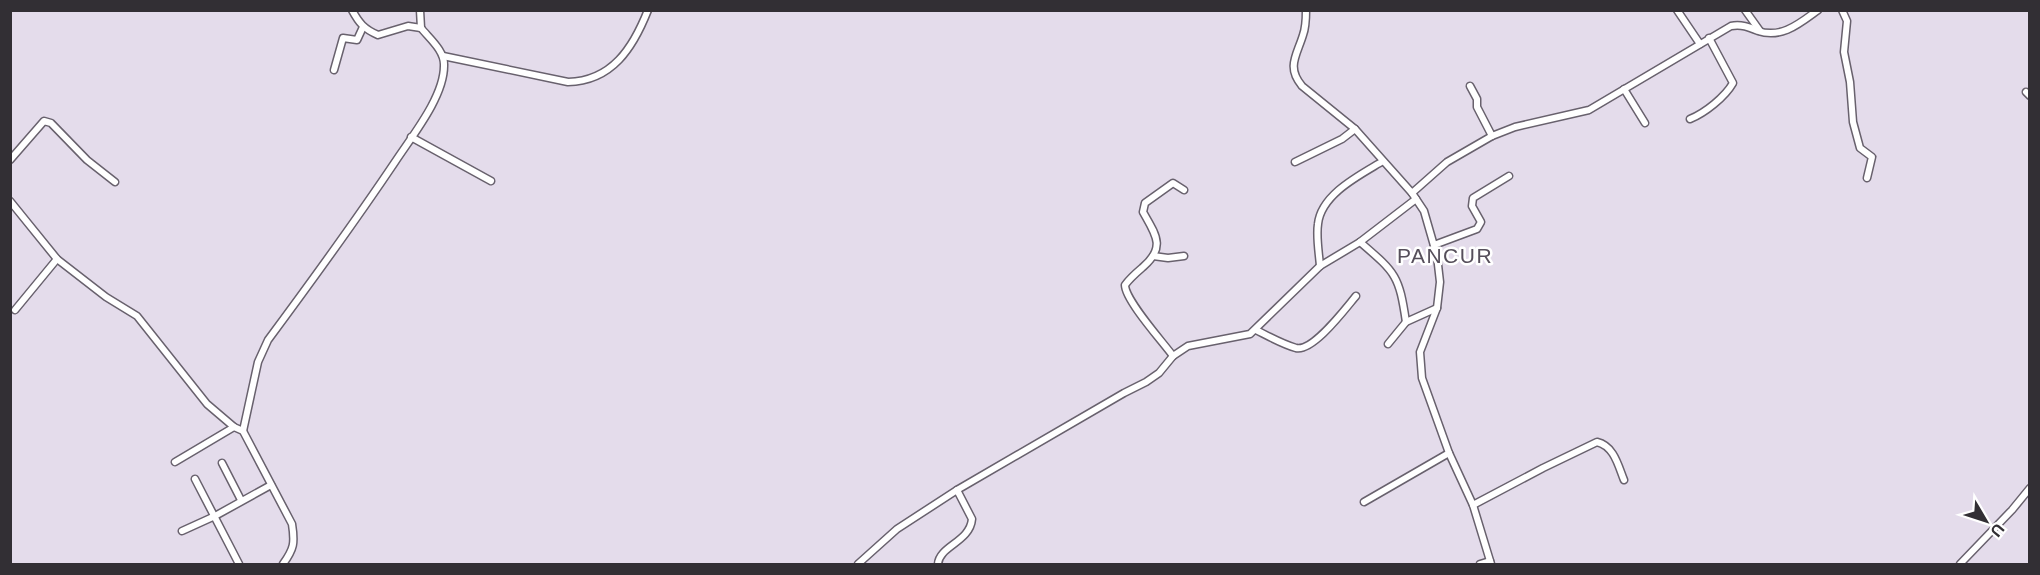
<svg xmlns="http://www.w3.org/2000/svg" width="2040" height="575" font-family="Arial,sans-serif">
<rect width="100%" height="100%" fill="#e4dceb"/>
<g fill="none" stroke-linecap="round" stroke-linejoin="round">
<defs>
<g id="minor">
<path d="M 420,10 L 421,28"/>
<path d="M 1306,10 C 1306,19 1306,27 1303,35 C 1297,55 1286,67 1302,86 L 1355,129 L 1412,193 L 1424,211 L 1437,256 L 1440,282 L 1437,308 L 1420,352 L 1422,378 L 1449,453 L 1473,505 L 1491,564"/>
<path d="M 1677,10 L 1700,44"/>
<path d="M 1745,10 L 1760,31"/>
<path d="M 1842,10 L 1847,21 L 1844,52 L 1850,82 L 1853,122 L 1860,148 L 1872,157 L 1867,178"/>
<path d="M 443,56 L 568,82 C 612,81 633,48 648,10"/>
<path d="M 334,70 L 343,38 L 357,40 L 363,27"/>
<path d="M 1470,86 L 1477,99 L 1477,107 L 1492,136"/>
<path d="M 1624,89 L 1645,123"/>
<path d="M 2026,92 L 2030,96"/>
<path d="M 1690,119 C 1705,113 1725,97 1733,83 L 1709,38"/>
<path d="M 411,137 L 491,181"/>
<path d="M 10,160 L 44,121 L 51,123 L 87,160 L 115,182"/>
<path d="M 1295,162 L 1342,139 L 1355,129"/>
<path d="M 1412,193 L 1447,162 L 1492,136 L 1515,127 L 1589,110 L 1731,26 C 1741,24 1749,27 1758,31 C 1782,39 1800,23 1818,10"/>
<path d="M 10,201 L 57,259 L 106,297 L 137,316 L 207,404 L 234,427 L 243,431 L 292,524 C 295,543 294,549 283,564"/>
<path d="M 1360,242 C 1396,273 1399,275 1406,322"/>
<path d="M 1434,245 L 1477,229 L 1481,222 L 1472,206 L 1473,198 L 1509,176"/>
<path d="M 1153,256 L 1168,258 L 1184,256"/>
<path d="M 1320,266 C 1319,253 1316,237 1318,224 C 1321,194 1360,175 1383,161"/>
<path d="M 15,310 L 57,259"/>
<path d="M 1256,330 C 1268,336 1282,344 1296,348 C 1313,352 1345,309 1356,296"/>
<path d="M 1388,344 L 1406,322 L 1437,308"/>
<path d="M 1173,356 C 1162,341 1125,300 1125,285 C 1130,278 1136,273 1143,267 C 1166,247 1156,235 1143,212 L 1145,203 L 1173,183 L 1184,190"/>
<path d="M 243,431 L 258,362 L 268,340 C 311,282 354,223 395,162 C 412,136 444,97 444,66 C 445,51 430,39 421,28 L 408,26 L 378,35 C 364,29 359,23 352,10"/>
<path d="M 175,462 L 234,427"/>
<path d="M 222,463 L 241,500"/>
<path d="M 195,479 L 239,564"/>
<path d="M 1364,502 L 1449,453"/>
<path d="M 1473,505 L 1543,468 L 1597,442 C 1614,446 1618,465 1624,480"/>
<path d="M 182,531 L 215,516 L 271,485"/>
<path d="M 858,564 L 897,529 L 957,490 L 1124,393 L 1146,382 L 1159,373 L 1173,356 L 1188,346 L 1250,334 L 1320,266 L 1360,242 L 1416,199"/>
<path d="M 938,564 C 939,546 970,542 972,519 L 957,490"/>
<path d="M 1480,564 L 1490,561"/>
<path d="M 1960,564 L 2012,510 L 2030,488"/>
</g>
</defs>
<use href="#minor" stroke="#68616d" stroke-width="9"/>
<use href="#minor" stroke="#fff" stroke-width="6"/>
</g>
<g text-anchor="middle" stroke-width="5" stroke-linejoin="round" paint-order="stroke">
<g font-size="21" letter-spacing="1.5" fill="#564f5b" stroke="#fff">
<text x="1445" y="263">PANCUR</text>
</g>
</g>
<rect width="2040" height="575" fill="none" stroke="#322f34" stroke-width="24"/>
<g transform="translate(1986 521) rotate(129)" stroke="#ffffff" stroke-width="4.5" paint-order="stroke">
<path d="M0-4.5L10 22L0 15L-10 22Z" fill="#322f34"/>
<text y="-9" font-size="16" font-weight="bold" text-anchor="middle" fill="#322f34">U</text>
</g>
</svg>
